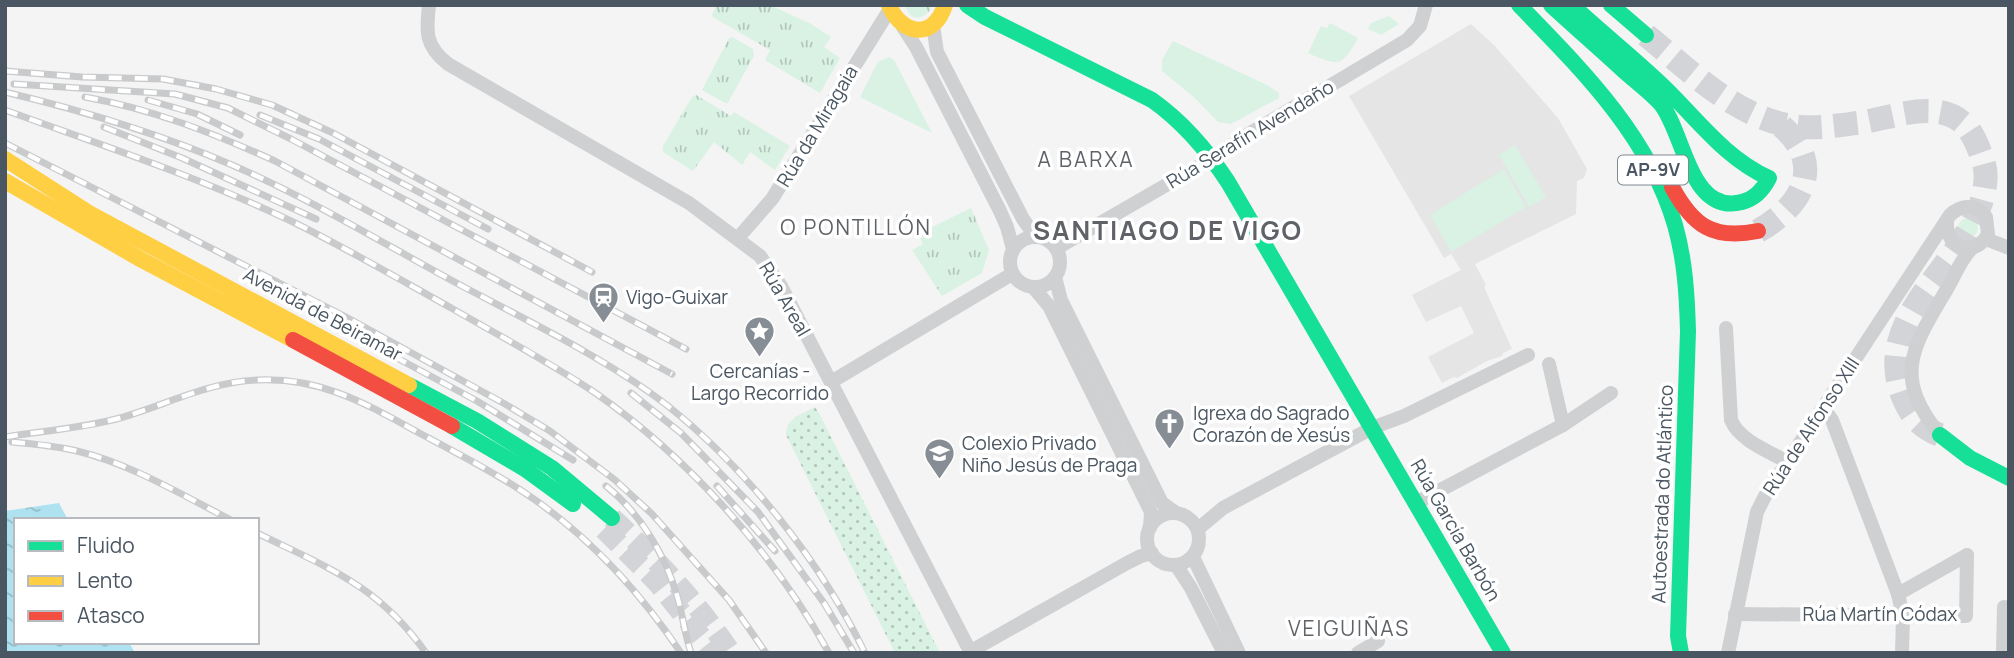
<svg xmlns="http://www.w3.org/2000/svg" width="2014" height="658" font-family="Manrope,sans-serif">
<defs>
<pattern id="grass-tufts" width="24" height="20" patternUnits="userSpaceOnUse" patternTransform="scale(1.75)"><rect width="24" height="20" fill="#d9f2e3"/><path d="M3 7l-1-3M5 7V3M7 7l1-3M15 17l-1-3M17 17v-4M19 17l1-3" fill="none" stroke="#b2c7bb"/></pattern>
<pattern id="park-dots" width="8" height="8" patternUnits="userSpaceOnUse" patternTransform="scale(1.75)"><rect width="8" height="8" fill="#d9f2e3"/><path d="M2 2h.1M6 6h.1" fill="none" stroke="#b2c7bb" stroke-width="1.8" stroke-linecap="round"/></pattern>
<pattern id="water-ripples" width="26" height="14" patternUnits="userSpaceOnUse" patternTransform="scale(1.75)"><rect width="26" height="14" fill="#aee2f0"/><path d="M2 4q2-2 4 0t4 0M15 11q2-2 4 0t4 0" fill="none" stroke="#90bac6"/></pattern>
</defs>
<rect width="100%" height="100%" fill="#f4f4f4"/>
<path fill="#e6e5e6" d="M 1471,24 L 1494,45 L 1558,118 L 1587,169 L 1584,178 L 1577,181 L 1576,214 L 1475,264 L 1486,285 L 1484,287 L 1512,349 L 1503,353 L 1502,356 L 1487,361 L 1457,378 L 1454,377 L 1442,383 L 1428,357 L 1474,333 L 1461,306 L 1426,322 L 1412,295 L 1461,270 L 1451,254 L 1444,258 L 1349,96 Z"/>
<g fill="url(#grass-tufts)">
<path d="M 717,5 L 770,5 L 811,24 L 831,37 L 824,47 L 840,58 L 820,93 L 765,60 L 770,50 L 711,16 Z"/>
<path d="M 904,5 L 932,5 L 932,6 C 928,15 921,20 911,16 Z"/>
<path d="M 732,37 L 753,49 L 754,56 L 727,104 L 702,90 L 729,38 Z"/>
<path d="M 696,95 L 731,116 L 734,112 L 790,146 L 775,170 L 750,152 L 742,165 L 714,142 L 693,171 L 663,152 L 663,146 L 692,97 Z"/>
<path d="M 971,208 L 989,250 L 982,273 L 942,296 L 912,250 L 923,244 L 918,234 Z"/>
<circle cx="1968" cy="228" r="10"/>
</g>
<path fill="url(#park-dots)" d="M 815,407 L 820,415 L 940,653 L 895,653 L 786,435 C 786,418 802,414 815,407 Z"/>
<g fill="#d9f2e3">
<path d="M 1389,16 L 1399,24 L 1381,35 L 1368,29 L 1371,23 Z"/>
<path d="M 1330,23 L 1358,38 C 1342,68 1337,66 1308,53 L 1321,26 L 1327,28 Z"/>
<path d="M 1173,41 L 1267,85 L 1279,93 L 1279,98 L 1231,124 L 1218,122 L 1196,99 L 1162,71 L 1162,60 Z"/>
<path d="M 889,57 L 894,60 L 932,133 L 860,97 L 878,62 Z"/>
<path d="M 1515,145 L 1546,197 L 1529,207 L 1499,155 Z"/>
<path d="M 1504,169 L 1526,207 L 1451,252 L 1430,215 Z"/>
</g>
<path fill="url(#water-ripples)" d="M 59,503 L 68,520 L 16,520 L 16,642 L 129,642 L 135,653 L 5,653 L 5,511 Z"/>
<g fill="none" stroke-linecap="round" stroke-linejoin="round">
<g stroke="#d2d4d7" stroke-width="21" stroke-dasharray="21 10" stroke-linecap="butt">
<path d="M 612,518 C 656,559 697,602 731,653"/>
<path d="M 604,529 L 657,582 L 714,653"/>
</g>
<g stroke="#d2d4d7" stroke-width="24" stroke-dasharray="24 12" stroke-linecap="butt">
<path d="M 1646,35 C 1688,69 1736,118 1793,126 C 1812,129 1836,126 1856,123 C 1887,120 1936,97 1964,124 C 1972,131 1980,150 1983,161 C 1988,174 1985,190 1981,203 C 1958,271 1870,320 1904,399 C 1912,418 1922,428 1940,435"/>
<path d="M 1758,231 C 1808,203 1826,158 1774,120"/>
</g>
<g stroke="#ced0d2" stroke-width="14">
<path d="M 429,5 C 426,32 425,46 448,64 L 689,203 L 760,256 L 781,286 L 971,653"/>
<path d="M 933,25 L 937,52 L 1023,219 L 1035,236"/>
<path d="M 903,27 L 916,47 L 1000,211 L 1007,227 L 1013,249"/>
<circle cx="1035" cy="262" r="25"/>
<path d="M 738,238 L 772,199 L 890,9"/>
<path d="M 1986,239 L 2009,248"/>
<path d="M 1057,248 L 1213,158 L 1242,138 L 1407,40 L 1420,26 L 1426,5"/>
<path d="M 1055,277 L 1061,300 L 1162,503 L 1176,513"/>
<path d="M 1033,287 L 1049,306 L 1151,512 L 1150,528"/>
<path d="M 1726,328 L 1731,420 C 1739,440 1768,451 1786,461"/>
<path d="M 1549,364 L 1563,425"/>
<path d="M 831,382 L 1012,274"/>
<path d="M 1821,411 L 1827,413 L 1832,420 L 1898,594 L 1903,616 L 1902,653"/>
<path d="M 1940,435 C 1894,378 1910,351 1944,294 C 1954,279 1959,261 1972,248"/>
<path d="M 1416,503 L 1563,425 L 1611,393"/>
<circle cx="1173" cy="539" r="26"/>
<path d="M 1198,529 L 1223,508 L 1372,428 L 1404,416 L 1528,355"/>
<path d="M 1193,557 L 1239,653"/>
<path d="M 1176,565 L 1191,588 L 1224,653"/>
<path d="M 1898,594 L 1967,555"/>
<path d="M 1735,614 L 1966,616 L 1967,555"/>
<path d="M 971,651 L 1127,563 L 1141,556 L 1152,553"/>
<path d="M 1358,653 L 1378,641"/>
<path d="M 1728,653 L 1757,512 L 1765,496 L 1950,215 C 1962,204 1976,204 1986,217 L 1988,234 C 1976,258 1945,249 1947,222"/>
<path d="M 2003,653 L 2004,607"/>
</g>
<g stroke="#16e098" stroke-width="16">
<path d="M 967,5 L 985,17 L 1152,100 C 1183,122 1207,150 1228,182 L 1503,653"/>
<path d="M 1519,5 C 1582,70 1649,136 1675,225 C 1685,260 1687,295 1688,331 L 1678,636 L 1681,653"/>
<path d="M 1551,5 C 1575,27 1599,48 1623,70 C 1635,81 1649,91 1660,103 C 1684,130 1689,216 1742,202 C 1754,199 1763,190 1769,178 C 1725,158 1698,120 1664,87 C 1635,59 1602,33 1572,5"/>
<path d="M 1611,5 L 1646,35"/>
<path d="M 409,385 L 477,421 L 552,468 L 612,518"/>
<path d="M 452,426 L 525,469 L 573,504"/>
<path d="M 1940,435 L 1970,458 L 2009,478"/>
</g>
<g stroke="#ffcf43" stroke-width="16">
<path d="M 889,5 C 902,36 934,40 945,5"/>
<path d="M 5,159 L 89,213 L 409,385"/>
<path d="M 5,181 L 140,259 L 293,340"/>
</g>
<g stroke="#f24e42" stroke-width="16">
<path d="M 1672,187 C 1693,226 1713,240 1758,231"/>
<path d="M 293,340 L 452,426"/>
</g>
<defs>
<g id="rail">
<path d="M 5,71 L 82,77 L 163,79 L 216,89 L 272,105 L 333,133 L 592,272"/>
<path d="M 14,84 L 175,94 L 228,108 L 291,139 L 686,349"/>
<path d="M 5,92 C 84,111 158,133 232,165 C 311,199 386,245 462,286 C 528,321 609,360 668,406 C 747,469 821,562 865,653"/>
<path d="M 85,97 C 152,109 213,133 275,161 L 672,374"/>
<path d="M 148,100 L 197,114 L 240,135"/>
<path d="M 5,110 C 101,145 199,177 291,221 C 346,248 399,279 453,309 C 500,336 549,362 594,392 C 689,458 773,552 829,653"/>
<path d="M 260,115 L 319,139 L 488,229"/>
<path d="M 104,127 L 182,158 L 316,219"/>
<path d="M 5,143 L 346,317 L 505,404 L 550,431 L 615,480 L 652,514 L 729,600 L 766,653"/>
<path d="M 280,295 L 477,401 L 573,460"/>
<path d="M 631,393 L 681,433 L 758,512 L 824,603 L 854,653"/>
<path d="M 5,437 C 43,431 83,428 120,418 C 166,405 208,382 257,380 C 322,377 366,404 421,434 C 455,452 490,470 522,491 C 586,533 638,589 681,653"/>
<path d="M 12,442 C 34,444 56,446 77,451 C 131,464 182,495 231,520"/>
<path d="M 606,486 C 641,514 666,556 678,599 C 683,617 685,635 691,653"/>
<path d="M 717,486 L 775,551"/>
<path d="M 257,533 C 328,568 378,585 426,653"/>
</g>
</defs>
<use href="#rail" stroke="#c9cacc" stroke-width="7"/>
<use href="#rail" stroke="#fff" stroke-width="4.5" stroke-dasharray="13" stroke-linecap="butt"/>
</g>
<defs>
<symbol id="station-pin" viewBox="-11 -11 22 30"><path d="M0 17L-7.5 6A9.5 9.5 0 1 1 7.5 6Z" fill="#868d94" stroke="#fff"/><path d="M-3-6H3Q5-6 5-4V2Q5 4 3 4L4.5 6H3L1.5 4h-3L-3 6H-4.5L-3 4Q-5 4-5 2V-4Q-5-6-3-6ZM-3.5-4v3h7v-3ZM-3.5 1v1.5H-2V1ZM2 1v1.5H3.5V1Z" fill="#fff"/></symbol>
<symbol id="sight-pin" viewBox="-11 -11 22 30"><path d="M0 17L-7.5 6A9.5 9.5 0 1 1 7.5 6Z" fill="#868d94" stroke="#fff"/><path d="M0-6L1.8-2.2L6-1.7L2.9 1.2L3.7 5.4L0 3.3L-3.7 5.4L-2.9 1.2L-6-1.7L-1.8-2.2Z" fill="#fff"/></symbol>
<symbol id="church-pin" viewBox="-11 -11 22 30"><path d="M0 17L-7.5 6A9.5 9.5 0 1 1 7.5 6Z" fill="#868d94" stroke="#fff"/><path d="M-1.2-6h2.4v3.5h3.3v2.4h-3.3V6h-2.4V-.1h-3.3v-2.4h3.3Z" fill="#fff"/></symbol>
<symbol id="school-pin" viewBox="-11 -11 22 30"><path d="M0 17L-7.5 6A9.5 9.5 0 1 1 7.5 6Z" fill="#868d94" stroke="#fff"/><path d="M0-5L7-2L0 1L-7-2ZM-4 1L0 2.5L4 1V4Q0 6-4 4Z" fill="#fff"/></symbol>
</defs>
<g fill-rule="evenodd">
<use href="#station-pin" x="586" y="280" width="35" height="47"/>
<use href="#sight-pin" x="742" y="314" width="35" height="47"/>
<use href="#church-pin" x="1152" y="406" width="35" height="47"/>
<use href="#school-pin" x="922" y="436" width="35" height="47"/>
</g>
<g text-anchor="middle" stroke-width="7" stroke-linejoin="round" paint-order="stroke">
<rect fill="#fff" stroke="#808990" stroke-width="2" x="1618" y="155.5" width="70" height="29" rx="5"/>
<g font-size="18" font-weight="bold" fill="#4a5661">
<text x="1653" y="176">AP-9V</text>
</g>
<g font-size="19" fill="#4a5661" stroke="#fff">
<text transform="translate(817 126) rotate(-59)" y="7">Rúa da Miragaia</text>
<text transform="translate(1250 134) rotate(-31)" y="7">Rúa Serafín Avendaño</text>
<text transform="translate(785 299) rotate(60)" y="7">Rúa Areal</text>
<text transform="translate(323 314) rotate(28)" y="7">Avenida de Beiramar</text>
<text transform="translate(1811 426) rotate(-57)" y="7">Rúa de Alfonso XIII</text>
<text transform="translate(1662 494) rotate(-88)" y="7">Autoestrada do Atlántico</text>
<text transform="translate(1456 530) rotate(60)" y="7">Rúa García Barbón</text>
<text x="1880" y="621">Rúa Martín Códax</text>
</g>
<g font-size="19" fill="#4a5661" stroke="#fff" text-anchor="start">
<text x="626" y="304">Vigo-Guixar</text>
<text x="760" y="378" text-anchor="middle">Cercanías -<tspan x="760" dy="22">Largo Recorrido</tspan></text>
<text x="1193" y="420">Igrexa do Sagrado<tspan x="1193" dy="22">Corazón de Xesús</tspan></text>
<text x="962" y="450">Colexio Privado<tspan x="962" dy="22">Niño Jesús de Praga</tspan></text>
</g>
<g font-size="21" letter-spacing="2" fill="#5f6368" stroke="#fff">
<text x="1086" y="167">A BARXA</text>
<text x="856" y="235">O PONTILLÓN</text>
<text x="1349" y="636">VEIGUIÑAS</text>
</g>
<g font-size="26" font-weight="bold" letter-spacing="2" fill="#5f6368" stroke="#fff">
<text x="1168" y="240">SANTIAGO DE VIGO</text>
</g>
</g>
<rect width="2014" height="658" fill="none" stroke="#4a5661" stroke-width="14"/>
<rect x="14" y="518" width="245" height="126" fill="#ffffff" stroke="#b7bbc0" stroke-width="2"/>
<rect x="28" y="541" width="35" height="10" fill="#16e098" stroke="#b7bbc0" stroke-width="2"/>
<text x="77" y="553" font-size="21" fill="#4a5661">Fluido</text>
<rect x="28" y="576" width="35" height="10" fill="#ffcf43" stroke="#b7bbc0" stroke-width="2"/>
<text x="77" y="588" font-size="21" fill="#4a5661">Lento</text>
<rect x="28" y="611" width="35" height="10" fill="#f24e42" stroke="#b7bbc0" stroke-width="2"/>
<text x="77" y="623" font-size="21" fill="#4a5661">Atasco</text>
</svg>
